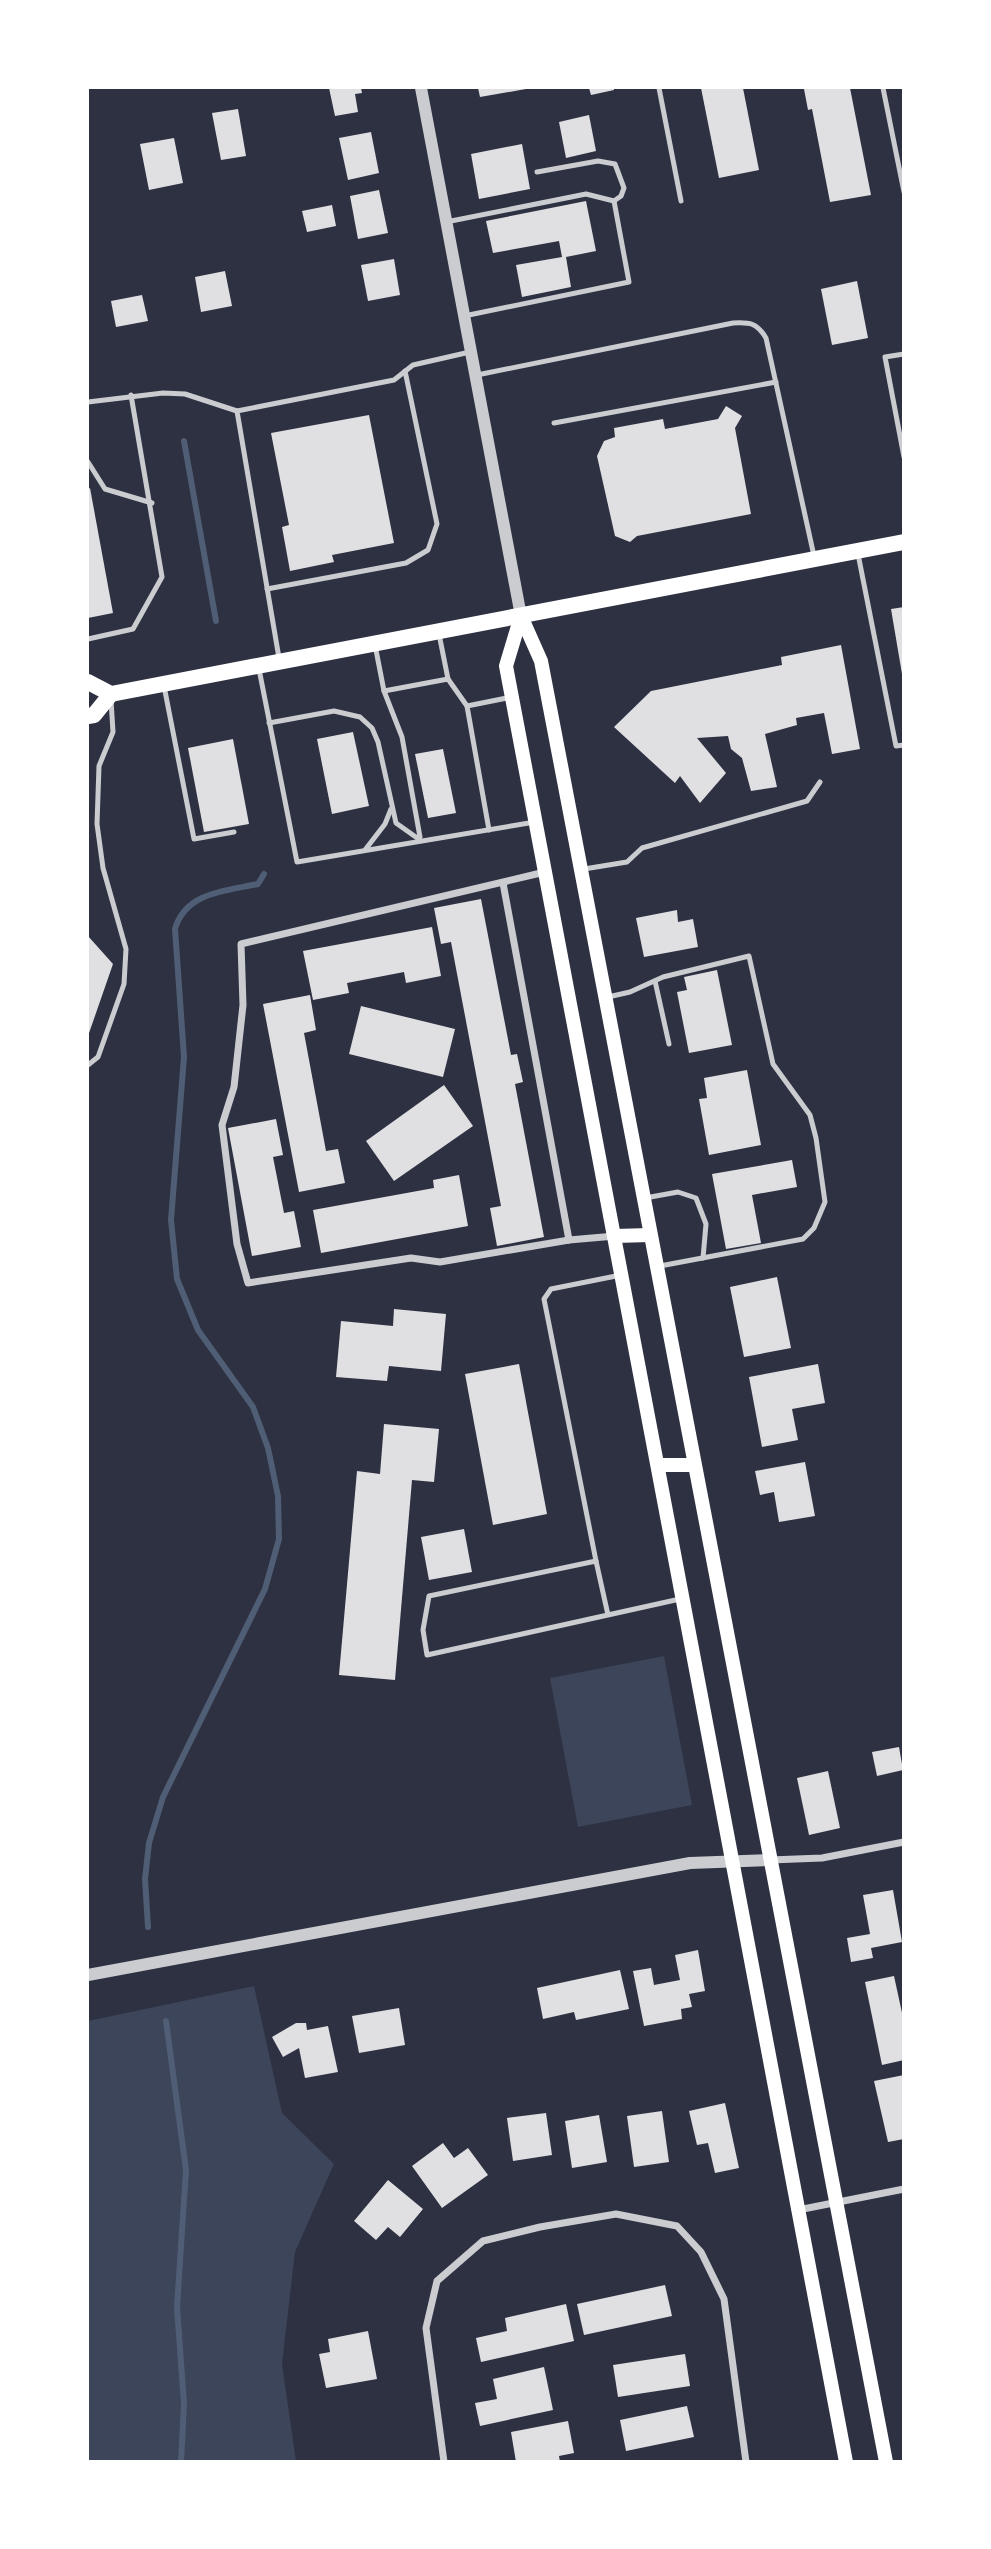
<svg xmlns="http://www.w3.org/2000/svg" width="991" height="2549" font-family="'PT Serif',serif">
<rect width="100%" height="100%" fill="#2d3142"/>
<g fill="#3c4559">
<path d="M 664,1656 L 692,1805 L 578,1827 L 550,1678 Z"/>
<path d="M 254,1986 L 282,2113 L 334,2164 L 295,2252 L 282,2364 L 296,2461 L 88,2461 L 88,2021 Z"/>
</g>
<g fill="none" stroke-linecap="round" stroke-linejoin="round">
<g stroke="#4f5d75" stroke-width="6">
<path d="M 184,441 L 216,621"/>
<path d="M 148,1927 L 145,1879 L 149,1843 L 163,1797 L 265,1589 L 279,1539 L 278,1496 L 268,1448 L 253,1407 L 198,1330 L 177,1279 L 171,1220 L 184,1057 L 175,929 C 186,892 225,891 258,884 L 264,874"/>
<path d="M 166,2021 L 186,2170 L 177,2307 L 184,2404 L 181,2462"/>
</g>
</g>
<g fill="#e0e0e3">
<path d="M 329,88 L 361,88 L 362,93 L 355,94 L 358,112 L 335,116 Z"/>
<path d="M 478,88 L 525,88 L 526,89 L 480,97 Z"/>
<path d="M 589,88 L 614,88 L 614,90 L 591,95 Z"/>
<path d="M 701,88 L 743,88 L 759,170 L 719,178 Z"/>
<path d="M 811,88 L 850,88 L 871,195 L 830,202 L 812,109 L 808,110 L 804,89 Z"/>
<path d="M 238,109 L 246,156 L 221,160 L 212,113 Z"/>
<path d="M 589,115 L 596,151 L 566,158 L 559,122 Z"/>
<path d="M 371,132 L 379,173 L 348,180 L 339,138 Z"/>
<path d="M 174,138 L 183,183 L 149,190 L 140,144 Z"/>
<path d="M 522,144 L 530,189 L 479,199 L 471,154 Z"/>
<path d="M 379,190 L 388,233 L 358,239 L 350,196 Z"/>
<path d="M 586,201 L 596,251 L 566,257 L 571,287 L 522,297 L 516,265 L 562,257 L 559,241 L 493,253 L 486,221 Z"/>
<path d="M 332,205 L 336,226 L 307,232 L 302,211 Z"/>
<path d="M 394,259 L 400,295 L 368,301 L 361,265 Z"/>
<path d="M 225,271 L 232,306 L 201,312 L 195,277 Z"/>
<path d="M 857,281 L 868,338 L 832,345 L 821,289 Z"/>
<path d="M 142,295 L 148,321 L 116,327 L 111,301 Z"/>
<path d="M 726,406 L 742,416 L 735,428 L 751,514 L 637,536 L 630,542 L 615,536 L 597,456 L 604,441 L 615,437 L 614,428 L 663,419 L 665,429 L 718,419 Z"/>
<path d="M 369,415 L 394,543 L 332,555 L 334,562 L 290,571 L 282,527 L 289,525 L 271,433 Z"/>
<path d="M 90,488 L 113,613 L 88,618 L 88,489 Z"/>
<path d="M 904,607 L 904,674 L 902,674 L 891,609 Z"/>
<path d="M 841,645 L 860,749 L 832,754 L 824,713 L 796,718 L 797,725 L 765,734 L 777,787 L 751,791 L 742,758 L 731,749 L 728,736 L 697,738 L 726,773 L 700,803 L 680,776 L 675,783 L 614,727 L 651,691 L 782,665 L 781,657 Z"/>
<path d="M 353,732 L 369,806 L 332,814 L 317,739 Z"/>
<path d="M 233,739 L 249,824 L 204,832 L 188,748 Z"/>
<path d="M 443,749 L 456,813 L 428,818 L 415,754 Z"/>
<path d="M 481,899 L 511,1055 L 517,1054 L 523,1082 L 515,1084 L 544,1237 L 497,1246 L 490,1208 L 501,1206 L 451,942 L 441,944 L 434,908 Z"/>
<path d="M 677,910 L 678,922 L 693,919 L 698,947 L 644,957 L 636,918 Z"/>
<path d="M 432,927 L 441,976 L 406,983 L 404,972 L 347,983 L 349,993 L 313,1000 L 303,951 Z"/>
<path d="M 88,936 L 113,964 L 88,1036 Z"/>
<path d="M 717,970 L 732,1045 L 689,1053 L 677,992 L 687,990 L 684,977 Z"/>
<path d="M 310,995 L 316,1030 L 304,1033 L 326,1151 L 338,1149 L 345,1183 L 299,1192 L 263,1004 Z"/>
<path d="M 361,1006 L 455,1029 L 443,1077 L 349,1054 Z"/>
<path d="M 747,1070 L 761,1145 L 709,1155 L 699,1099 L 707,1098 L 704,1078 Z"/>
<path d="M 444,1085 L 473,1126 L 394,1181 L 366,1141 Z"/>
<path d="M 276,1119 L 283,1155 L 273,1157 L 284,1213 L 294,1211 L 301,1247 L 252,1256 L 228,1128 Z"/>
<path d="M 792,1160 L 797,1187 L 752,1195 L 761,1243 L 726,1249 L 712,1174 Z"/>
<path d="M 459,1175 L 468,1226 L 321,1253 L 313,1210 L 434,1188 L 433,1180 Z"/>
<path d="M 777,1277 L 791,1348 L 744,1357 L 730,1287 Z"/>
<path d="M 394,1309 L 446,1314 L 441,1371 L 389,1366 L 387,1381 L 336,1377 L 341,1321 L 393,1326 Z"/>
<path d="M 519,1364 L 547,1514 L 493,1525 L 465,1374 Z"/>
<path d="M 818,1364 L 825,1403 L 792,1409 L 798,1440 L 762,1447 L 749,1377 Z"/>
<path d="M 384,1424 L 439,1429 L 434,1482 L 412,1480 L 395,1680 L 339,1675 L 357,1471 L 380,1474 Z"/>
<path d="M 805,1462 L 815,1516 L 779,1522 L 774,1492 L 760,1495 L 755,1471 Z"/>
<path d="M 464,1529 L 472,1572 L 429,1580 L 421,1537 Z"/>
<path d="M 899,1747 L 903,1770 L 877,1776 L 872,1752 Z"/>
<path d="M 828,1771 L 840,1828 L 809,1835 L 797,1778 Z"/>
<path d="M 893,1890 L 902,1942 L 871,1948 L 873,1958 L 851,1962 L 847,1938 L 870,1934 L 863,1895 Z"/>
<path d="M 698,1950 L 705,1991 L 689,1994 L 692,2007 L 681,2009 L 682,2019 L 644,2026 L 633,1971 L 651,1968 L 654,1985 L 680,1980 L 675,1955 Z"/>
<path d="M 620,1970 L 629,2009 L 576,2020 L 574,2012 L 543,2019 L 537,1988 Z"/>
<path d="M 894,1976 L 904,2022 L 904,2060 L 882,2065 L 865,1982 Z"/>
<path d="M 399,2008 L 405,2045 L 359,2053 L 352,2016 Z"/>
<path d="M 296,2023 L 306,2023 L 307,2030 L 328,2026 L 338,2072 L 305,2078 L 299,2048 L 283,2057 L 272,2037 Z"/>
<path d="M 904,2075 L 904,2139 L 888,2142 L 874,2081 Z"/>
<path d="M 725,2103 L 739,2168 L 715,2173 L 708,2143 L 697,2145 L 689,2111 Z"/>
<path d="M 662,2111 L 669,2162 L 634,2167 L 627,2116 Z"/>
<path d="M 546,2113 L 552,2155 L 513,2161 L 507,2118 Z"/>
<path d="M 599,2115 L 607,2162 L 572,2168 L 565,2121 Z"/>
<path d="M 443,2143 L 454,2158 L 468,2148 L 488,2175 L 442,2208 L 412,2166 Z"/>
<path d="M 388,2180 L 423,2209 L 400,2237 L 388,2227 L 376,2240 L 354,2221 Z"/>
<path d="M 665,2285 L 672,2316 L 584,2335 L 577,2304 Z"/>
<path d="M 566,2304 L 574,2341 L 481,2362 L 476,2338 L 507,2331 L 505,2318 Z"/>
<path d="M 368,2331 L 377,2379 L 326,2388 L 319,2354 L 330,2352 L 328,2339 Z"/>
<path d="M 685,2354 L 690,2386 L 618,2397 L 613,2365 Z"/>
<path d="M 544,2367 L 553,2410 L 480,2426 L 475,2403 L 497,2399 L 493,2379 Z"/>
<path d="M 687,2406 L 694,2437 L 626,2451 L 620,2420 Z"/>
<path d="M 568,2421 L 574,2453 L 559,2456 L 560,2462 L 516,2462 L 511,2432 Z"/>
</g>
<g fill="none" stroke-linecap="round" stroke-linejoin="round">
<g stroke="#caccd0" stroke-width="5">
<path d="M 659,88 L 681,201"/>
<path d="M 883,88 L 904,192"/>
<path d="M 537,172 L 598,161 L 615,164 L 624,188 L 621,196 L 614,201"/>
<path d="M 446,222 L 586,194 L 614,201 L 629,282 L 464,316"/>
<path d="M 904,354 L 885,357 L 904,457"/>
<path d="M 477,375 L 733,323 C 750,322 757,323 766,338 L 814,556"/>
<path d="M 88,402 L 163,393 L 185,394 L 237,411"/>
<path d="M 554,423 L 776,382"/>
<path d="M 88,462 L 105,489 L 152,503"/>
<path d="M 858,554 L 896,746 L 904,745"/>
<path d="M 267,589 L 406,563 L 428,550 L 437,524 L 405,371"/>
<path d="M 439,634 L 448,679"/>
<path d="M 88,639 L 133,629 L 162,577 L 131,395"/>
<path d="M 375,645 L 384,691 L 448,679 L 467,706"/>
<path d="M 279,658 L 237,411 L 394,380 L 413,365 L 470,352"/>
<path d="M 259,669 L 297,862 L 535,822"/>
<path d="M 164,686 L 194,839 L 234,832"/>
<path d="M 384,691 L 402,737 L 420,837"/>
<path d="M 269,723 L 334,711 L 360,717 L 372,728 L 378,742 L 396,823 L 420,840"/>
<path d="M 489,830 L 467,706 L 512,697"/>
<path d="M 365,850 L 385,824 L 391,809"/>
<path d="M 584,869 L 627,862 L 642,848 L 807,801 L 820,782"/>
<path d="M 655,981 L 669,1044"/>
<path d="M 608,997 L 630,992 L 663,977 L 749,956 L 773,1064 L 810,1115 L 816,1138 L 825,1202 L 814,1228 L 803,1239 L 660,1266"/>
<path d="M 88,1065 L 98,1057 L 124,984 L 126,949 L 103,868 L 97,824 L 99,766 L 113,732 L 111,700"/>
<path d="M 645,1198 L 678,1192 L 696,1198 L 706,1224 L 703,1258"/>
<path d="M 596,1561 L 544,1299 L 551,1289 L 621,1275"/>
<path d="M 608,1615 L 596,1561 L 429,1596 L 423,1630 L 427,1655 C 512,1637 596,1617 680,1599"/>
</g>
<g stroke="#caccd0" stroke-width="7">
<path d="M 545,872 L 241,944 L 243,1005 L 234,1087 L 222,1125 L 237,1244 L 248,1283 L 411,1258 L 440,1262 L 569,1240 L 615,1236"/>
<path d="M 503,883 L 569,1240"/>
<path d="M 770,1860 L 822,1858 L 904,1842"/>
<path d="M 798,2210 L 904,2189"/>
<path d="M 444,2462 L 426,2328 L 437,2281 L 483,2241 L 540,2227 L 616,2214 L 677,2226 L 701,2252 L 724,2299 L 746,2462"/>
</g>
<g stroke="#caccd0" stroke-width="12">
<path d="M 421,88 L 521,616"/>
<path d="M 88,1975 L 690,1863 L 770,1860"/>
</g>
<g stroke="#fff" stroke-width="14">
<path d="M 521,616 L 541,661 L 886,2462"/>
<path d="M 521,616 L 506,666 L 846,2462"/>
<path d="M 615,1236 L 650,1235"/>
<path d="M 658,1465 L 694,1465"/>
</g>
<g stroke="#fff" stroke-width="16">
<path d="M 88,682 L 111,694 L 904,542"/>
<path d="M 88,716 L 94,715 L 111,694"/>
</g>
</g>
<rect width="991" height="2549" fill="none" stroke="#ffffff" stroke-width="178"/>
</svg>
